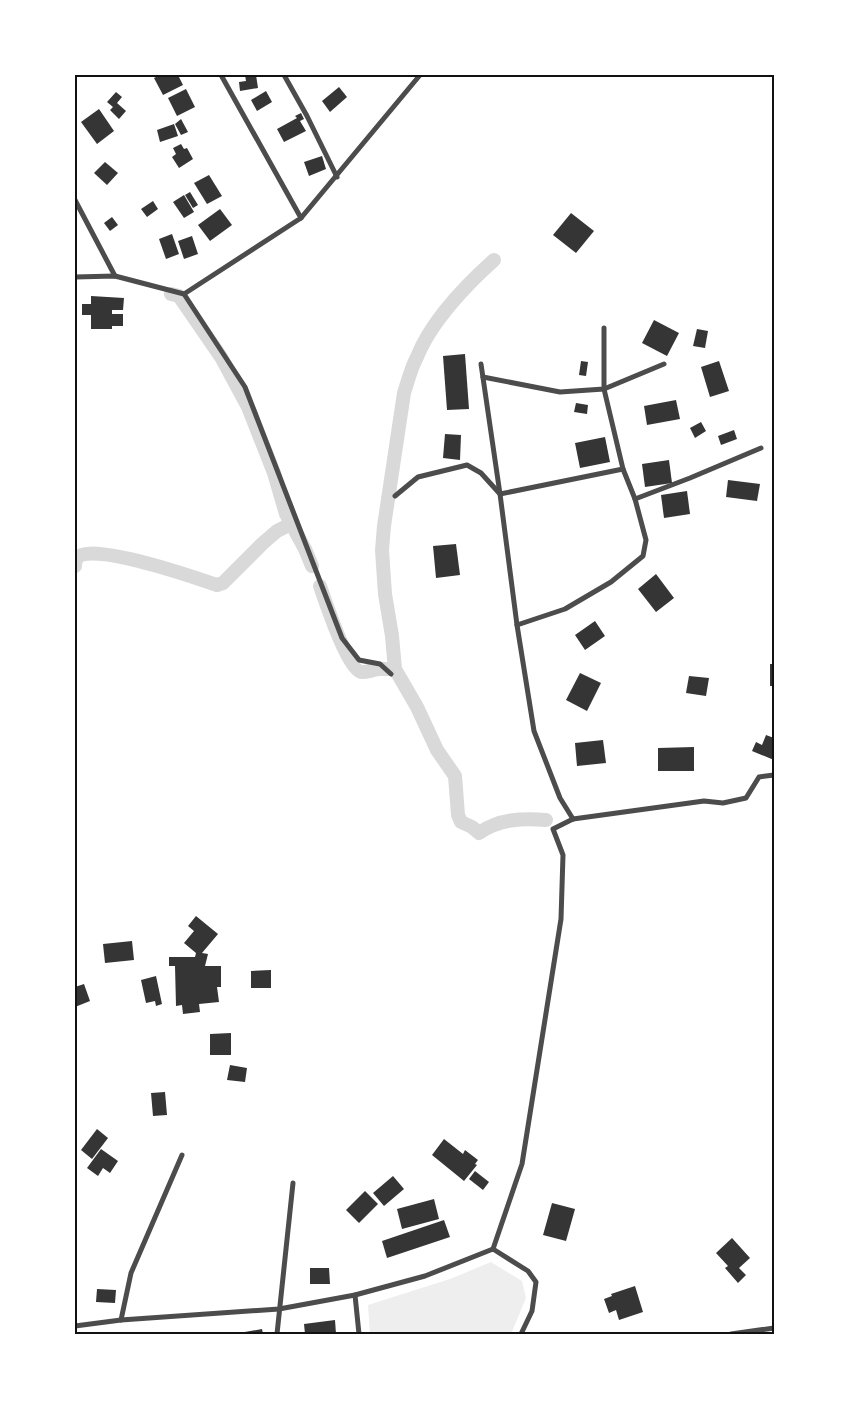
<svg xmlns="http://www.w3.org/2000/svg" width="849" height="1409" font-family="Barlow,sans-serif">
<rect width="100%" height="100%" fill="#fff"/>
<path fill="#eee" d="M 491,1262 L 522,1281 L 526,1298 L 511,1334 L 370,1334 L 368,1305 L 450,1279 Z"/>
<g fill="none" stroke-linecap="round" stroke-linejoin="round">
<g stroke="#d9d9d9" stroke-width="14">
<path d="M 494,260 C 466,285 431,322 417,357 C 411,368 408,381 404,393 L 384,526 L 382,550 L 385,594 L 392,636 L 395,669 L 417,707 L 437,750 L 455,776 L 458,815 L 461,822 L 472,827 L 479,833 C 499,819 522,818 546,820"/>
<path d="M 171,294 L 179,296 L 221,357 L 248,407 L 274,473 L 286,514 L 305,549 L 312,566"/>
<path d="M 75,566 C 75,563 75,561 77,558 C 91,541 196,578 217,585 L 223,583 L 263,543 L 277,531 L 291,524"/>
<path d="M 320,586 C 325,600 347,668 361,672 C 366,673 374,669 380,669 C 385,669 390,669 395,669"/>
</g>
</g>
<g fill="#353535">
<path d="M 160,75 L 178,75 L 183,85 L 163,95 L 154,78 Z"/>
<path d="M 245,75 L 256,75 L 258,88 L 240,91 L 239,82 L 246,81 Z"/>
<path d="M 339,87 L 347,97 L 330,112 L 322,101 Z"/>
<path d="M 186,89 L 195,107 L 177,116 L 168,98 Z"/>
<path d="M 266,91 L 272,102 L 257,111 L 251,100 Z"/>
<path d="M 116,92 L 122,97 L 117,103 L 126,111 L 119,119 L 110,110 L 113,107 L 107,102 Z"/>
<path d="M 99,109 L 114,131 L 97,144 L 81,122 Z"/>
<path d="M 301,113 L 304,119 L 300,121 L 306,131 L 284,142 L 277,129 L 297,118 L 295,116 Z"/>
<path d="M 181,119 L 188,132 L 181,135 L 175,124 Z"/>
<path d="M 174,124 L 178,136 L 160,142 L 157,130 Z"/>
<path d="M 181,144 L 184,149 L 187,148 L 193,159 L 179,168 L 172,157 L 176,154 L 173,148 Z"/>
<path d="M 322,156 L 326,169 L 309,176 L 304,162 Z"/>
<path d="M 105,162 L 118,173 L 107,185 L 94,173 Z"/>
<path d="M 209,175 L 222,196 L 207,204 L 194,183 Z"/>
<path d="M 190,192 L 198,205 L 193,208 L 185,195 Z"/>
<path d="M 184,195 L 194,212 L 184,218 L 173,202 Z"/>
<path d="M 153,201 L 158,209 L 147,217 L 141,209 Z"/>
<path d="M 220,209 L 232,225 L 210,241 L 198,225 Z"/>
<path d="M 571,213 L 594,231 L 576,253 L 553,235 Z"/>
<path d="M 112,217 L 118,225 L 110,231 L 104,223 Z"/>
<path d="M 172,234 L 179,254 L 166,259 L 159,239 Z"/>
<path d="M 192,236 L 198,254 L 184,259 L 178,241 Z"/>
<path d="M 91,296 L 124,298 L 123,310 L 112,310 L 112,314 L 123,314 L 123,326 L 112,326 L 112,329 L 91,329 L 91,315 L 82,315 L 82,304 L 91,304 Z"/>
<path d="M 654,320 L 679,333 L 667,356 L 642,343 Z"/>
<path d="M 697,329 L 708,331 L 705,348 L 693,346 Z"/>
<path d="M 465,354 L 469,409 L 447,410 L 443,356 Z"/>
<path d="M 581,361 L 588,362 L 586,376 L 579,375 Z"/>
<path d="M 719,361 L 729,391 L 710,397 L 701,367 Z"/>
<path d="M 676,400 L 680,419 L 647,425 L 644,406 Z"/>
<path d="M 576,403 L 588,405 L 587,414 L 574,412 Z"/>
<path d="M 701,422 L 706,431 L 695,438 L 690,428 Z"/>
<path d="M 734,430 L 737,439 L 721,445 L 718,436 Z"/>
<path d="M 445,434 L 461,435 L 460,460 L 443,458 Z"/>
<path d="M 605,437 L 610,462 L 580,468 L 575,443 Z"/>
<path d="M 669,460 L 672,483 L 645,487 L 642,464 Z"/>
<path d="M 728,480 L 760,484 L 757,501 L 726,497 Z"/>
<path d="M 687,491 L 690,514 L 664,518 L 661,495 Z"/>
<path d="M 456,544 L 460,575 L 436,578 L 433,546 Z"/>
<path d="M 656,574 L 674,598 L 656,612 L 638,589 Z"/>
<path d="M 595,621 L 605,636 L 585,650 L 575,635 Z"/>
<rect x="770" y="664" width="4" height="22"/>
<path d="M 580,673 L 601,683 L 587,711 L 566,700 Z"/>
<path d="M 689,676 L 709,678 L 706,696 L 686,693 Z"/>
<path d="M 766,735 L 774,738 L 774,760 L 752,751 L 756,742 L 762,745 Z"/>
<path d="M 603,740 L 606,763 L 577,766 L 575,743 Z"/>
<path d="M 694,747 L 694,771 L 658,771 L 658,748 Z"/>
<path d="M 196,916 L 218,934 L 202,953 L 208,954 L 205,966 L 221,966 L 221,987 L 217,987 L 219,1002 L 199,1004 L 200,1012 L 183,1014 L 182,1005 L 176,1006 L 175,966 L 169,966 L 169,957 L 195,957 L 196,953 L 184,943 L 194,931 L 188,926 Z"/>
<path d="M 132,941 L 134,960 L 105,963 L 103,944 Z"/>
<path d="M 271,970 L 271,988 L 251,988 L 251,971 Z"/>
<path d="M 156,976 L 162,1004 L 156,1006 L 155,1001 L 146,1003 L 141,980 Z"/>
<path d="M 84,984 L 90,1001 L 75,1007 L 75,987 Z"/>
<path d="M 231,1033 L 231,1055 L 210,1055 L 210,1034 Z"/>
<path d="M 230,1065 L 247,1068 L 245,1082 L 227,1080 Z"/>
<path d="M 165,1092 L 167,1115 L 153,1116 L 151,1093 Z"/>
<path d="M 97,1129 L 108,1138 L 92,1159 L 81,1150 Z"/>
<path d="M 444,1139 L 463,1154 L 465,1150 L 478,1160 L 475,1164 L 477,1165 L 464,1181 L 432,1155 Z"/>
<path d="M 101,1149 L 118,1161 L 110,1173 L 103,1168 L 98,1176 L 87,1168 Z"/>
<path d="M 475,1171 L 489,1182 L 483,1190 L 469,1179 Z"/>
<path d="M 393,1176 L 404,1189 L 384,1206 L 373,1193 Z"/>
<path d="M 365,1191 L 378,1204 L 359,1223 L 346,1210 Z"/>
<path d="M 434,1199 L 439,1219 L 402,1229 L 397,1209 Z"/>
<path d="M 552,1203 L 575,1209 L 566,1241 L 543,1235 Z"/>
<path d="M 444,1220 L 450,1237 L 387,1258 L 382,1241 Z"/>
<path d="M 732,1238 L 750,1258 L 739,1268 L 746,1275 L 738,1283 L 725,1268 L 728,1266 L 716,1253 Z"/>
<path d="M 310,1268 L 329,1268 L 330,1284 L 310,1284 Z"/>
<path d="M 635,1286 L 643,1312 L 619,1320 L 616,1310 L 609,1313 L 604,1299 L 612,1296 L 611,1294 Z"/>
<path d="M 97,1289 L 116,1290 L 115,1303 L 96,1302 Z"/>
<path d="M 335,1320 L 336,1334 L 305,1334 L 304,1324 Z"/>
<path d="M 262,1329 L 263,1334 L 239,1334 L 239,1333 Z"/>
</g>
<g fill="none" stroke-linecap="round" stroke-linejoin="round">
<g stroke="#4c4c4c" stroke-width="5">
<path d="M 284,75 L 307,116 L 337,177"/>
<path d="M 75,200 L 115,276"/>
<path d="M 301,218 L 420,75"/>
<path d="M 75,277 L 115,276 L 184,294 L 245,387 L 342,638 L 359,660 L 380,664 L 391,674"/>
<path d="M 184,294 L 301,218 L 221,75"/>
<path d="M 481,364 L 500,494 L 517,625 L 534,731 L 560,798 L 573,819"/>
<path d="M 483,377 L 560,392 L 604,389 L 664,364"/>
<path d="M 395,496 L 418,477 L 467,465 L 481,473 L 500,494 L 623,469"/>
<path d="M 635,499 L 690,478 L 761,448"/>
<path d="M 517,625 L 565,609 L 611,582 L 643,556 L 646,540 L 635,499 L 623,469 L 604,389 L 604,328"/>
<path d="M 493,1249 L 522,1164 L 561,919 L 563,855 L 553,829 L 573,819 L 704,801 L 723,803 L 746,798 L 759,777 L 774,775"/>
<path d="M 355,1295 L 359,1334"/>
<path d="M 121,1320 L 131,1273 L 182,1155"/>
<path d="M 75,1326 L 121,1320 L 279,1309 L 355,1295 L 425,1276 L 493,1249 L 528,1271 L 536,1282 L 532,1311 L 521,1334"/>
<path d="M 277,1334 L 293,1183"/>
<path d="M 731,1334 L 774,1328"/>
</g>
</g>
<rect width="849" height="1409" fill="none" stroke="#ffffff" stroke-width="152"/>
<rect x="76" y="76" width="697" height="1257" fill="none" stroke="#111" stroke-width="2"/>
</svg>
